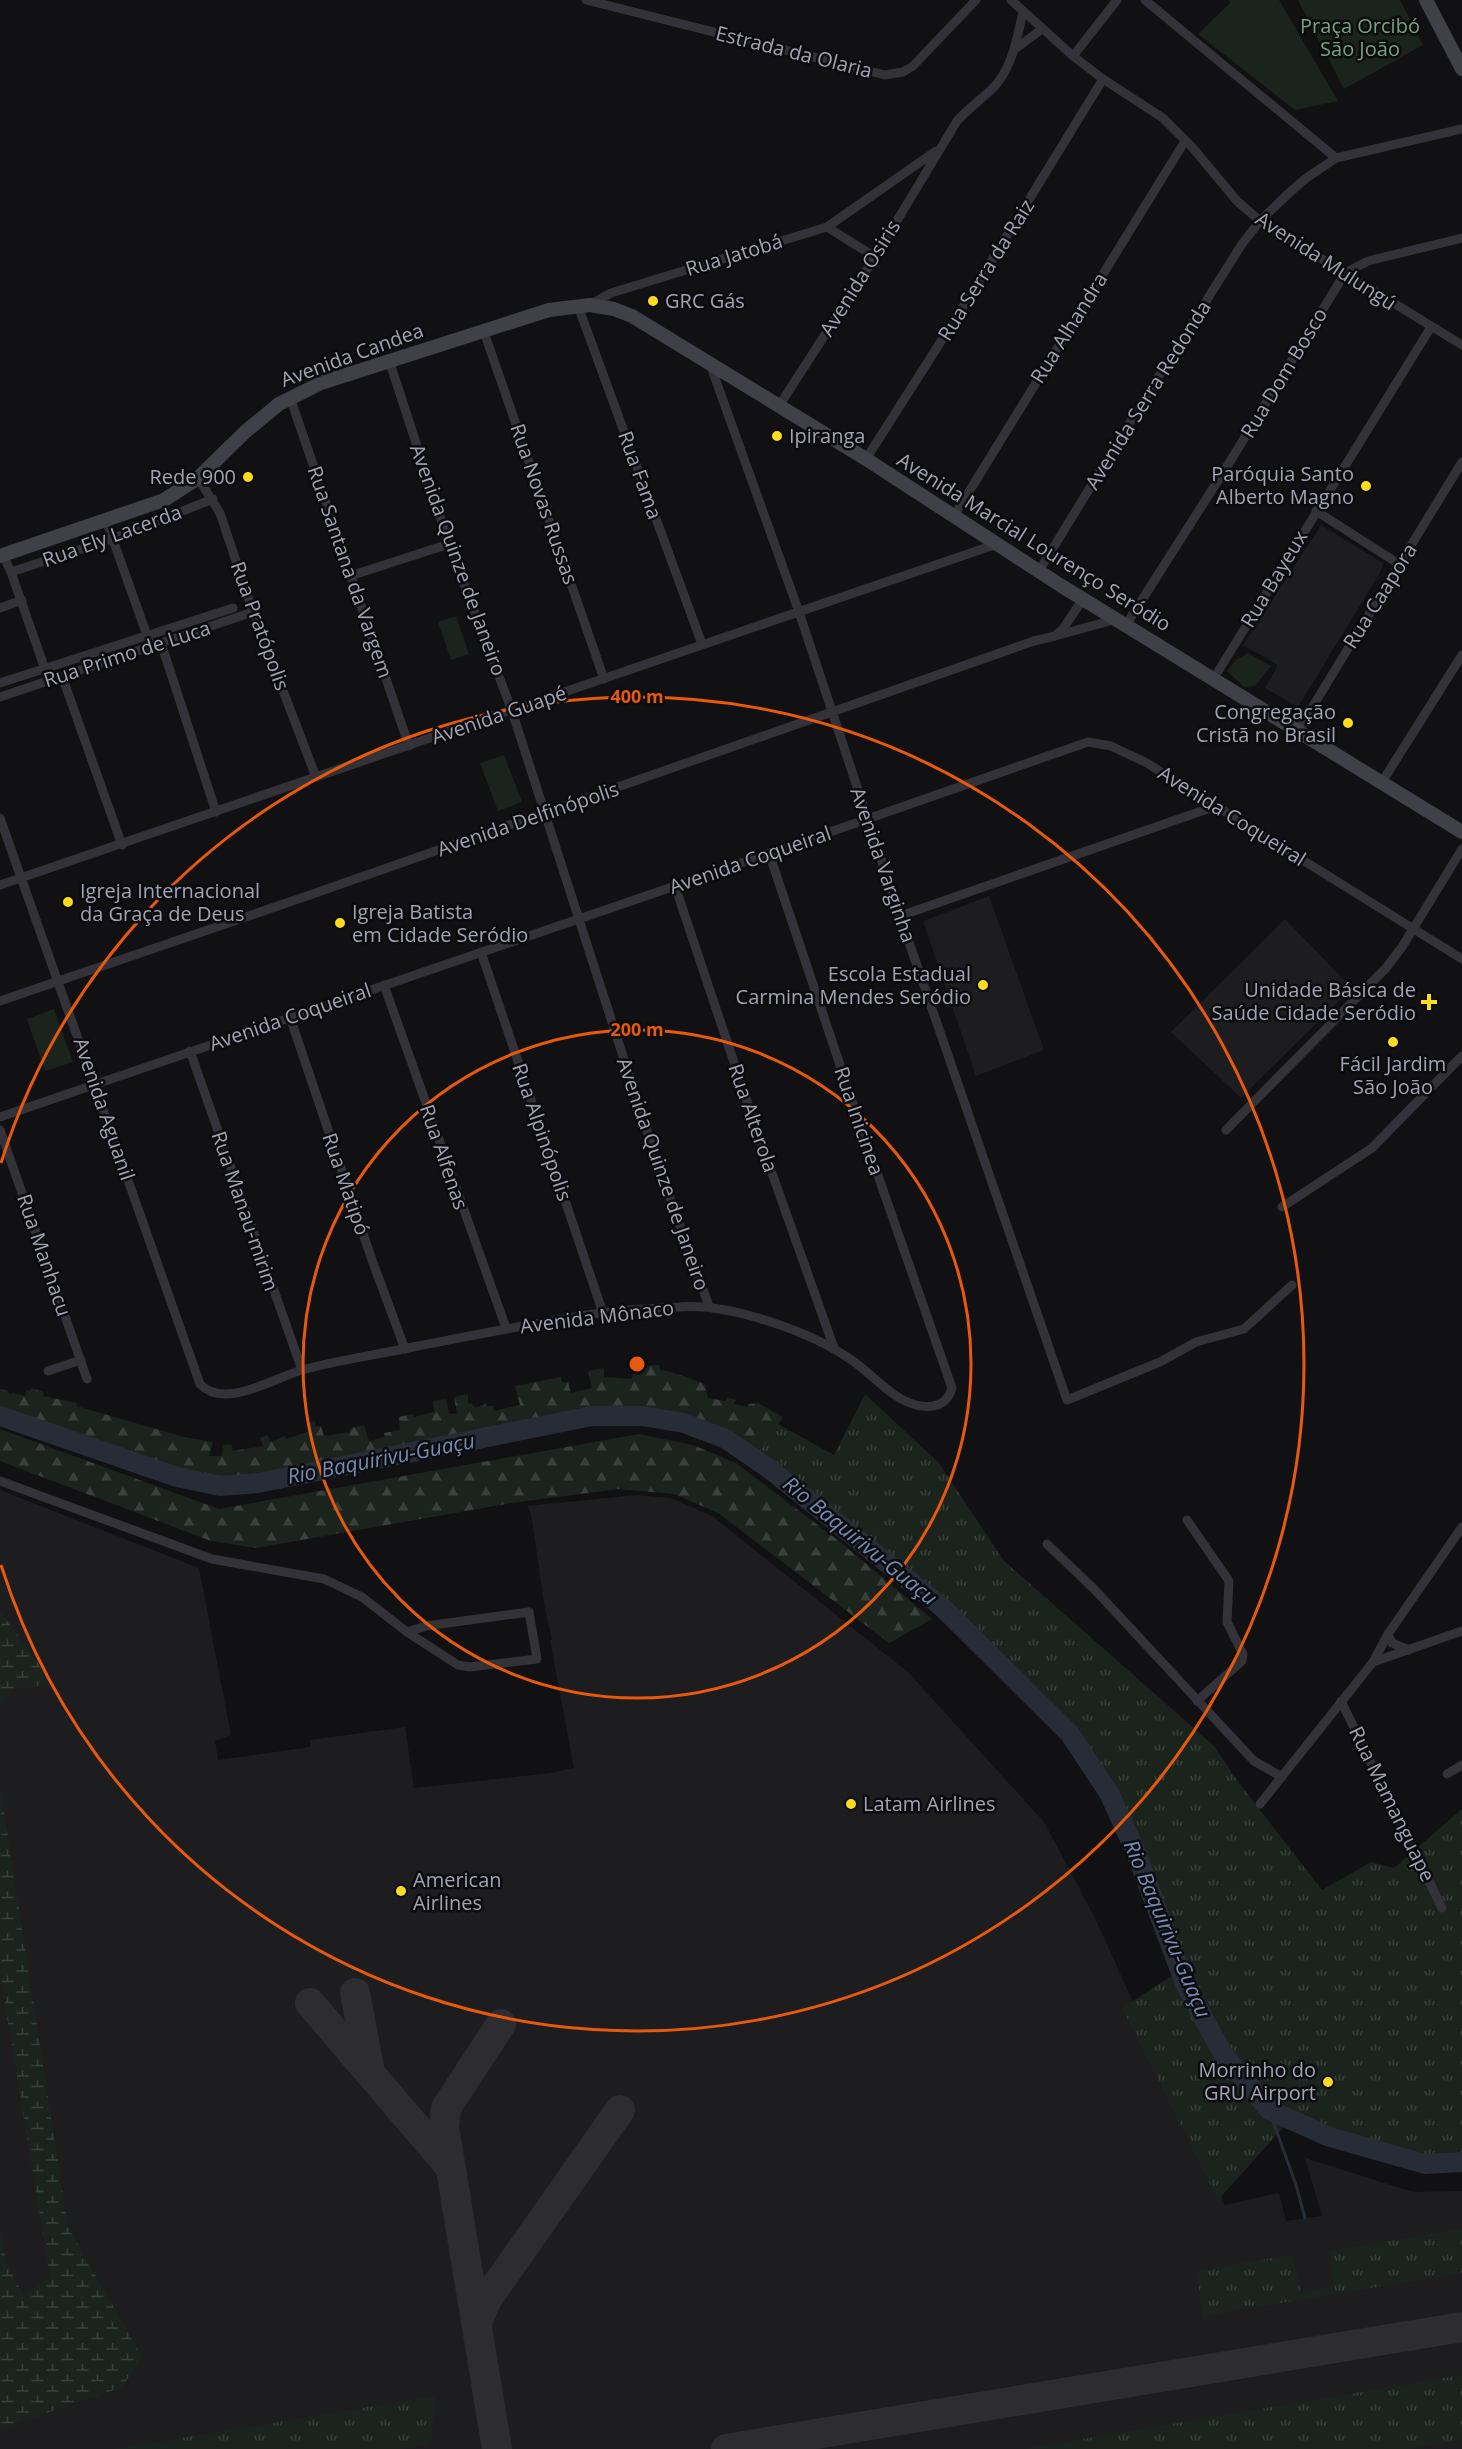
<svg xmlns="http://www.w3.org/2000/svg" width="1462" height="2449" font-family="'Open Sans',sans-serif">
<defs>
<pattern id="grass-tufts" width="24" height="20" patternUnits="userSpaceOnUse" patternTransform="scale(1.5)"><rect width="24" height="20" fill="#1b231d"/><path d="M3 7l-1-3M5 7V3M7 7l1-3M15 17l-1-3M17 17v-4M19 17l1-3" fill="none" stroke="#39403c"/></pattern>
<pattern id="forest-firs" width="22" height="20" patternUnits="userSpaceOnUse" patternTransform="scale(1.5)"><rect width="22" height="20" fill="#1b231d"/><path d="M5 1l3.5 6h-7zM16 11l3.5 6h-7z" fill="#39403c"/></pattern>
<pattern id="wetland-marsh" width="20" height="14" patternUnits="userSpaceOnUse" patternTransform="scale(1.5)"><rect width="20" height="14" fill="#1b231d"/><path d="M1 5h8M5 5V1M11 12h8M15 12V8" fill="none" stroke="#39403c"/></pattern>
</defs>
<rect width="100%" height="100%" fill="#111113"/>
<g fill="#1d1d20">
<path d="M 1321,525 L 1383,563 L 1381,571 L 1298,707 L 1265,688 L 1278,665 L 1243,645 Z"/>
<path d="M 989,896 L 1044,1050 L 976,1076 L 923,921 Z"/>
<path d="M 1285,919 L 1352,988 L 1241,1098 L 1171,1032 Z"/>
<path d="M 0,1490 L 199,1568 L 231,1735 L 215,1741 L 218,1760 L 310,1747 L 310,1740 L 405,1727 L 414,1788 L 551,1773 L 574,1768 L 550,1641 L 552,1639 L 545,1609 L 531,1514 L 527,1506 L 636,1495 L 671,1498 L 712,1516 L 908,1672 L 1044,1822 L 1095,1918 L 1225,2205 L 1279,2193 L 1286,2221 L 1322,2216 L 1305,2158 L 1413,2192 L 1462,2191 L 1462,2449 L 0,2449 Z"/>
</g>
<g fill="url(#grass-tufts)">
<path d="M 865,1394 L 939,1463 L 1004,1561 L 1214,1746 L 1239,1783 L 1322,1890 L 1371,1862 L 1394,1868 L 1462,1809 L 1462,2161 C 1416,2172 1333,2139 1290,2120 L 1218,2200 L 1122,2008 L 1181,1970 L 1109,1793 L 1028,1680 L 905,1577 L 755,1459 L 778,1424 L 834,1455 Z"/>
<path d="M 1462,2229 L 1462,2273 L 1202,2316 L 1197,2271 L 1292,2255 L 1301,2293 L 1334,2286 L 1329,2251 Z"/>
<path d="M 1462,2375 L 1462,2440 L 1407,2449 L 1024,2449 Z"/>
<path d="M 435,2396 L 431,2444 L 403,2449 L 114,2449 Z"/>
</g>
<g fill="url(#forest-firs)">
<path d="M 659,1365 L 660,1370 L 675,1373 L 705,1384 L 708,1398 L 725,1401 L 727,1397 L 736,1400 L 734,1404 L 747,1407 L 749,1404 L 758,1403 L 783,1417 L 759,1454 L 724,1429 L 684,1417 L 591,1410 L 425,1444 L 366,1454 L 315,1469 L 263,1476 L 189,1476 L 111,1451 L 0,1407 L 0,1389 L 8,1391 L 9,1394 L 13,1393 L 25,1396 L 27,1390 L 30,1391 L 31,1388 L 44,1392 L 43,1396 L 77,1403 L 76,1406 L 184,1437 L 213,1442 L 209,1456 L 222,1456 L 223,1445 L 231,1444 L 233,1451 L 263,1446 L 260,1438 L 267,1435 L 271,1442 L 285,1436 L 286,1439 L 310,1431 L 308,1423 L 315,1421 L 316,1427 L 321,1426 L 324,1436 L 350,1432 L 350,1428 L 364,1425 L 369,1441 L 385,1437 L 384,1433 L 400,1430 L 399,1417 L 413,1414 L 414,1417 L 434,1412 L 433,1401 L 446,1399 L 449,1414 L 457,1413 L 454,1397 L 468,1394 L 468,1403 L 472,1404 L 475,1408 L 486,1404 L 486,1406 L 493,1406 L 494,1411 L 520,1405 L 515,1386 L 561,1377 L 562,1382 L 568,1382 L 571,1393 L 592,1388 L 588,1371 L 604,1368 L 604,1377 L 632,1379 L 633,1374 L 640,1374 L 640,1366 Z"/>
<path d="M 0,1429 L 219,1509 L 639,1434 L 693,1445 L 736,1463 L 839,1541 L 932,1619 L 889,1643 L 718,1513 L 674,1494 L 618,1489 L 511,1503 L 256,1548 L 211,1541 L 0,1461 Z"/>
</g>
<g fill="url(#wetland-marsh)">
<path d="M 0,1611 L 53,1684 L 14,1689 L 0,1706 Z"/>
<path d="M 0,1786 L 68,2227 L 142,2357 L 122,2387 L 0,2429 L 0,2227 L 6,2263 L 24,2296 L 50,2277 L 0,1973 Z"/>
</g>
<g fill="#1b231d">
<path d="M 1229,0 L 1279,0 L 1338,101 L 1295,110 L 1198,34 L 1230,3 Z"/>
<path d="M 1298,0 L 1400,0 L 1423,45 L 1344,89 Z"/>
<path d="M 456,616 L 469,654 L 451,660 L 438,622 Z"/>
<path d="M 1248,653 L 1271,666 L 1255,686 L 1244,687 L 1227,671 L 1237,659 Z"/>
<path d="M 504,755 L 522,802 L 498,811 L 480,763 Z"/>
<path d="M 54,1009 L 73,1062 L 45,1071 L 27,1019 Z"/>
</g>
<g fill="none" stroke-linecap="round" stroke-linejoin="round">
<path stroke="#262d37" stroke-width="3" d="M 1269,2110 L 1296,2185 L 1305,2218"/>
<path stroke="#262d37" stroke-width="20" d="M 0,1416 L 177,1477 L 220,1486 L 258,1483 L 592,1416 L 642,1416 L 684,1423 L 726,1439 L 771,1470 L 942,1607 L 1070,1734 L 1109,1793 L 1135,1850 L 1186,1986 L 1222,2052 L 1269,2110 L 1330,2137 L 1425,2164 L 1462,2162"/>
<g stroke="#2c2c31" stroke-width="30">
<path d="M 355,1993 L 370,2072"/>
<path d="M 310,2003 L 451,2168"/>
<path d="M 477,2323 L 487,2299 L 620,2110"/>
<path d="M 497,2449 L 444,2127 L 446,2108 L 501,2024"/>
<path d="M 726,2449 L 1462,2327"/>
</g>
<g stroke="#323238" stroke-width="9">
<path d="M 586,0 L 885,75 L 903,72 L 913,66 L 976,0"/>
<path d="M 1011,0 L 1073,56 L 1103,79 L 1163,118 L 1192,147 L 1237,201 L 1260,221 L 1462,345"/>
<path d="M 1145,0 L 1336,158"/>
<path d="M 1015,49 L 1042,29"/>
<path d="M 1073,56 L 1117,0"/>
<path d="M 827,227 L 936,151"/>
<path d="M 590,305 L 611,293 L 827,227 L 875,257"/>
<path d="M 578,306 L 702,644"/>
<path d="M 483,329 L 604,679"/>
<path d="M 389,360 L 449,544 L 512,711 L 657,1162 L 709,1306"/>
<path d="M 710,364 L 799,612 L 900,916 L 1067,1400 L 1160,1362 L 1196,1342 L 1244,1329 L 1292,1285"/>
<path d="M 290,397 L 409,746"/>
<path d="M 779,406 L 875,257 L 957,121 C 968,109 980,100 992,89 C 1012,70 1017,38 1023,12"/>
<path d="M 866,459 L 968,299 L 1103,79"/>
<path d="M 198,478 L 220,513 L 253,612 L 316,777"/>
<path d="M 1316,511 L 1399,564"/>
<path d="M 954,516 L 1185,141"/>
<path d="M 106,520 L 149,641"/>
<path d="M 3,555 L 11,572 L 46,672"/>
<path d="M 1039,571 L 1140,406 L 1242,244 L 1260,221 L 1289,193 L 1305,179 L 1336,158 L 1462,129"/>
<path d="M 11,572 L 112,539 L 213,499"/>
<path d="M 353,575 L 449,544"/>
<path d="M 1083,599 L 1063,629 L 1055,636 L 1117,619"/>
<path d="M 0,608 L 22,600"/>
<path d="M 1126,625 L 1231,460 L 1345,273 L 1368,261 L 1462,238"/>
<path d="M 161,643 L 216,812"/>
<path d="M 62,676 L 122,845"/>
<path d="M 1214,678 L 1431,327"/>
<path d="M 0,683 L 233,608"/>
<path d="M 0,697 L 253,612"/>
<path d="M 1299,729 L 1462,462"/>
<path d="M 1382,782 L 1462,655"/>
<path d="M 0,818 L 200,1384 C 224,1410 274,1378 302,1370 C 338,1360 376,1355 413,1347 C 475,1335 538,1322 601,1313 C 626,1309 652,1309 678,1307 C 728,1302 812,1332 853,1361 C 873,1375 892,1399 916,1405 C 932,1409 947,1406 952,1388 L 850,1095 L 769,853"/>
<path d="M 0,885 L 997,544"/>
<path d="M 675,886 L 756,1128 L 834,1348"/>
<path d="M 900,916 L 1216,806"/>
<path d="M 481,952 L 603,1313"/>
<path d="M 384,985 L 506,1328"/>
<path d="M 0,1001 L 307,896 L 1034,641 L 1055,636"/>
<path d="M 290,1017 L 372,1260 L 405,1349"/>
<path d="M 190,1051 L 302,1370"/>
<path d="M 0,1117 L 675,886 L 1088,742 L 1111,746 L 1145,762 L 1462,959"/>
<path d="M 0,1130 L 87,1379"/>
<path d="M 1226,1130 L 1386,968 L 1402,947 L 1462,849"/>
<path d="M 1282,1207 L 1372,1148 L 1462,1056"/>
<path d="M 48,1371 L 81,1360"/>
<path d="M 0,1481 L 212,1559 L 324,1579 L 362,1597 L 407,1632 L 458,1665 L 470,1667 L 537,1659 L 529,1612 L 426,1626 L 407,1632"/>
<path d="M 1187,1520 L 1229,1581 L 1227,1622 L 1243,1654 L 1242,1661 L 1197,1701"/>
<path d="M 1047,1544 L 1095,1590 L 1254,1761 L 1282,1777"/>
<path d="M 1388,1634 L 1392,1643 L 1409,1650"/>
<path d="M 1373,1662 L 1462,1631"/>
<path d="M 1341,1701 L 1442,1908"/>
<path d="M 1447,1774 L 1462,1765"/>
<path d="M 1260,1804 L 1373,1662 L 1388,1634 L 1462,1527"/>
</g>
<g stroke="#3f4048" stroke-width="14">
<path d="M 1426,0 L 1462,69"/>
<path d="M 0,556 L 164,500 L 198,478 L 245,432 L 279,404 L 321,383 L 549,310 L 590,305 L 614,309 L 632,316 L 866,459 L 1060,585 L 1462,832"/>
</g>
</g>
<g fill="none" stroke="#e8590c" stroke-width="3">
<circle cx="637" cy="1364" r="334"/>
<path d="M1 1163A667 667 0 1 1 1 1565"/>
</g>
<g fill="#ffda1d" stroke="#0c0c0e" stroke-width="2">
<circle cx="653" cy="301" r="6"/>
<circle cx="777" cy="436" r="6"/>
<circle cx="248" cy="477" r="6"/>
<circle cx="1366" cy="486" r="6"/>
<circle cx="1348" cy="723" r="6"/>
<circle cx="68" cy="902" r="6"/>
<circle cx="340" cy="923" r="6"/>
<circle cx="983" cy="985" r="6"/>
<path d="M1426 993h6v6h6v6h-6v6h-6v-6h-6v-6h6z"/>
<circle cx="1393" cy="1042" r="6"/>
<circle cx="851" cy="1804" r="6"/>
<circle cx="401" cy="1891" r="6"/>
<circle cx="1328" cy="2082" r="6"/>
</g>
<g text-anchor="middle" stroke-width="5" stroke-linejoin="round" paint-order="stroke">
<g font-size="20" fill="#76a280" stroke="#0c0c0e">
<text x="1360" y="33">Praça Orcibó<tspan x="1360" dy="23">São João</tspan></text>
</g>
<g font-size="20" fill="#a1a3b5" stroke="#0c0c0e">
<text transform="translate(794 52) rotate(14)" y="7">Estrada da Olaria</text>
<text transform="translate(734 255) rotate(-17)" y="7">Rua Jatobá</text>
<text transform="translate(1326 261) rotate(33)" y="7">Avenida Mulungú</text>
<text transform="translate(986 270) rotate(-58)" y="7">Rua Serra da Raiz</text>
<text transform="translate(860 278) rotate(-58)" y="7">Avenida Osiris</text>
<text transform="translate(1069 328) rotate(-58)" y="7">Rua Alhandra</text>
<text transform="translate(352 355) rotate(-20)" y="7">Avenida Candea</text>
<text transform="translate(1284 373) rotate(-59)" y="7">Rua Dom Bosco</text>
<text transform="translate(1148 395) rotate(-58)" y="7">Avenida Serra Redonda</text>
<text transform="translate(640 475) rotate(70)" y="7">Rua Fama</text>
<text transform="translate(544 504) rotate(71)" y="7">Rua Novas Russas</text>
<text transform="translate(112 536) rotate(-20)" y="7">Rua Ely Lacerda</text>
<text transform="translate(1034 542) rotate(32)" y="7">Avenida Marcial Lourenço Seródio</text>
<text transform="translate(458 560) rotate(70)" y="7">Avenida Quinze de Janeiro</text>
<text transform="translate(350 572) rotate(71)" y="7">Rua Santana da Vargem</text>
<text transform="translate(1274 579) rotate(-59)" y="7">Rua Bayeux</text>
<text transform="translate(1380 596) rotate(-58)" y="7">Rua Caapora</text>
<text transform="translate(260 626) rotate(70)" y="7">Rua Pratópolis</text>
<text transform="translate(127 654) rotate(-18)" y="7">Rua Primo de Luca</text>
<text transform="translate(499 715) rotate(-19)" y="7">Avenida Guapé</text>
<text transform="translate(1232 816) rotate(32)" y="7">Avenida Coqueiral</text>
<text transform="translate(528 819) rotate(-19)" y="7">Avenida Delfinópolis</text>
<text transform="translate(750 860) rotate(-19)" y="7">Avenida Coqueiral</text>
<text transform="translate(883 865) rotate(71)" y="7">Avenida Varginha</text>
<text transform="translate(290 1017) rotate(-19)" y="7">Avenida Coqueiral</text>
<text transform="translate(104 1109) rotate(71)" y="7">Avenida Aguanil</text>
<text transform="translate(753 1118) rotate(71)" y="7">Rua Alterola</text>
<text transform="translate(859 1121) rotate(71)" y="7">Rua Inicinea</text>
<text transform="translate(542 1132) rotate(71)" y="7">Rua Alpinópolis</text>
<text transform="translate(444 1157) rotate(71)" y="7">Rua Alfenas</text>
<text transform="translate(663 1174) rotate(71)" y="7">Avenida Quinze de Janeiro</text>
<text transform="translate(346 1184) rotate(71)" y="7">Rua Matipó</text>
<text transform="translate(245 1211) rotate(71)" y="7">Rua Manau-mirim</text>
<text transform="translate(44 1255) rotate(71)" y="7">Rua Manhacu</text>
<text transform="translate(597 1317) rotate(-7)" y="7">Avenida Mônaco</text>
<text transform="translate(1392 1804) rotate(64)" y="7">Rua Mamanguape</text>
</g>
<g font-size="20" fill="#a1a3b5" stroke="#0c0c0e" text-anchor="start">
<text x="665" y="308">GRC Gás</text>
<text x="789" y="443">Ipiranga</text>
<text x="1354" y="481" text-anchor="end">Paróquia Santo<tspan x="1354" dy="23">Alberto Magno</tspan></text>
<text x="236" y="484" text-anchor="end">Rede 900</text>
<text x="1336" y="719" text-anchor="end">Congregação<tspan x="1336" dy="23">Cristã no Brasil</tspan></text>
<text x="80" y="898">Igreja Internacional<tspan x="80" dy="23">da Graça de Deus</tspan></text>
<text x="352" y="919">Igreja Batista<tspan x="352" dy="23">em Cidade Seródio</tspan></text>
<text x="971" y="981" text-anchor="end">Escola Estadual<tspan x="971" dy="23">Carmina Mendes Seródio</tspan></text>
<text x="1416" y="997" text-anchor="end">Unidade Básica de<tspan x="1416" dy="23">Saúde Cidade Seródio</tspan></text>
<text x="1393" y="1071" text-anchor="middle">Fácil Jardim<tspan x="1393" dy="23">São João</tspan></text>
<text x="863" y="1811">Latam Airlines</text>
<text x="413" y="1887">American<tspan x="413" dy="23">Airlines</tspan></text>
<text x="1316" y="2077" text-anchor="end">Morrinho do<tspan x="1316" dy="23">GRU Airport</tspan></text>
</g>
<g font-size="21" font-style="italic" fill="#748bb4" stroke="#0c0c0e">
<text transform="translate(381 1459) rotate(-11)" y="7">Rio Baquirivu-Guaçu</text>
<text transform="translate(860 1541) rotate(39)" y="7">Rio Baquirivu-Guaçu</text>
<text transform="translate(1167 1929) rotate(67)" y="7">Rio Baquirivu-Guaçu</text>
</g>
</g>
<circle cx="637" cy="1364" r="9" fill="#e8590c" stroke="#0c0c0e" stroke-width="3"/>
<g font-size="18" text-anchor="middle" font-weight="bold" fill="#e8590c" stroke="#0c0c0e" stroke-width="5" stroke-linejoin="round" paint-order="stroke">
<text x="637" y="703">400 m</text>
<text x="637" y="1036">200 m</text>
</g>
</svg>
